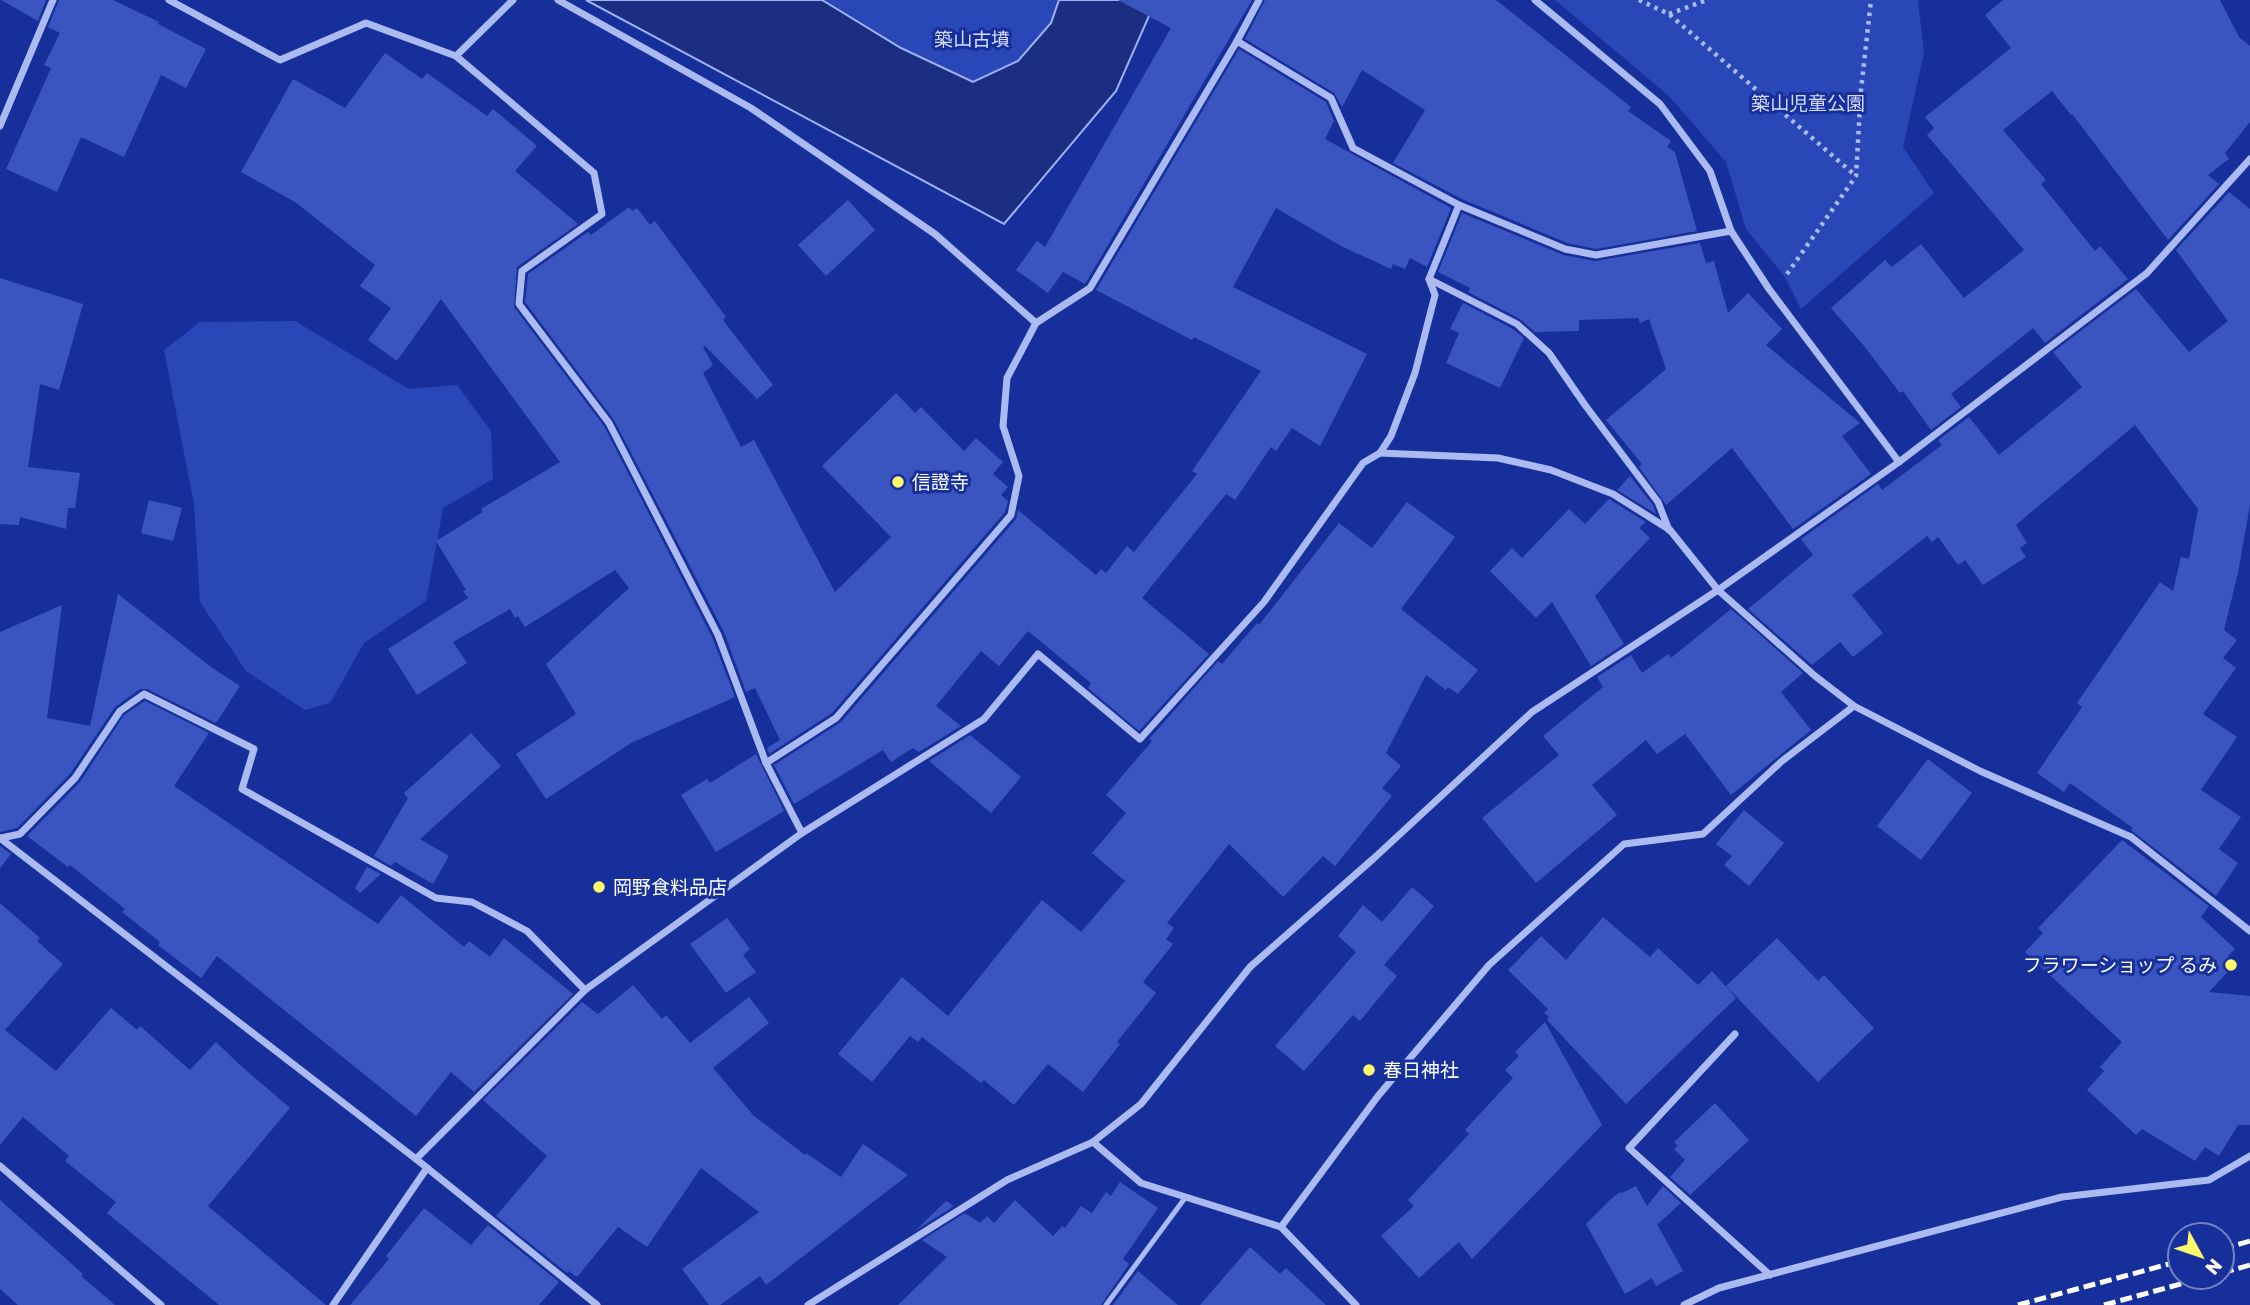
<svg xmlns="http://www.w3.org/2000/svg" width="2250" height="1305" font-family="Rubik,'Noto Sans JP',sans-serif">
<rect width="100%" height="100%" fill="#162f9b"/>
<g fill="#2a47b8">
<path d="M 822,0 L 1059,0 L 1051,23 L 1018,61 L 973,82 L 901,48 Z"/>
<path d="M 1555,0 L 1918,0 L 1924,53 L 1903,147 L 1934,193 L 1801,309 L 1785,277 L 1746,229 L 1726,162 L 1669,96 Z"/>
<path d="M 295,321 L 409,389 L 457,385 L 491,431 L 493,479 L 443,508 L 426,601 L 364,643 L 330,703 L 305,710 L 246,671 L 200,602 L 194,504 L 164,350 L 200,322 Z"/>
</g>
<path fill="#1c2e82" stroke="#9eb1f5" stroke-width="2" d="M 586,0 L 822,0 L 901,48 L 973,82 L 1018,61 L 1051,23 L 1059,0 L 1156,0 L 1116,91 L 1004,224 Z"/>
<g fill="#3b55c0">
<path d="M 1,0 L 46,0 L 38,21 Z"/>
<path d="M 59,0 L 113,0 L 159,22 L 158,24 L 206,49 L 186,88 L 161,75 L 124,157 L 81,137 L 57,192 L 6,169 L 51,68 L 44,65 L 60,33 L 48,27 Z"/>
<path d="M 1118,0 L 1252,0 L 1085,284 L 1063,272 L 1048,293 L 1016,270 L 1037,241 L 1045,247 L 1171,28 Z"/>
<path d="M 1265,0 L 1496,0 L 1631,107 L 1628,111 L 1671,141 L 1667,147 L 1675,152 L 1697,231 L 1596,249 L 1567,243 L 1462,199 L 1393,163 L 1425,110 L 1362,70 L 1342,107 L 1334,93 L 1245,39 Z"/>
<path d="M 2003,0 L 2220,0 L 2239,37 L 2250,46 L 2250,122 L 2225,153 L 2229,159 L 2208,175 L 2219,184 L 2168,240 L 2072,114 L 2071,115 L 2052,91 L 2003,130 L 2046,180 L 2041,184 L 2095,251 L 2100,246 L 2128,279 L 2045,343 L 2033,328 L 1951,394 L 1961,407 L 1931,430 L 1903,391 L 1900,393 L 1864,346 L 1831,308 L 1885,260 L 1892,267 L 1921,244 L 1964,298 L 2024,250 L 1927,135 L 1934,128 L 1925,117 L 2011,48 L 1985,15 Z"/>
<path d="M 1239,49 L 1326,102 L 1334,121 L 1325,139 L 1451,208 L 1427,267 L 1410,258 L 1405,269 L 1393,264 L 1391,269 L 1341,246 L 1276,208 L 1233,287 L 1367,354 L 1320,446 L 1292,428 L 1276,451 L 1271,447 L 1235,500 L 1226,494 L 1142,598 L 1209,654 L 1139,731 L 1088,688 L 1091,683 L 1028,631 L 999,666 L 981,651 L 936,706 L 961,726 L 919,752 L 913,748 L 891,762 L 883,750 L 794,804 L 774,765 L 841,722 L 1016,519 L 1018,510 L 1096,575 L 1101,569 L 1106,573 L 1127,546 L 1134,552 L 1197,474 L 1192,471 L 1261,371 L 1194,337 L 1192,340 L 1096,290 Z"/>
<path d="M 385,53 L 422,79 L 427,73 L 487,116 L 493,109 L 537,146 L 515,171 L 578,224 L 517,267 L 514,307 L 604,426 L 712,637 L 735,697 L 631,743 L 546,799 L 516,754 L 576,714 L 546,664 L 629,588 L 615,570 L 525,627 L 518,616 L 515,618 L 510,609 L 453,642 L 467,663 L 417,695 L 388,649 L 468,598 L 463,591 L 466,590 L 436,541 L 483,512 L 481,509 L 560,462 L 441,299 L 397,361 L 368,340 L 391,308 L 360,286 L 375,265 L 295,202 L 241,172 L 293,79 L 345,108 Z"/>
<path d="M 2229,192 L 2250,209 L 2250,505 L 2238,573 L 2224,630 L 2237,640 L 2223,658 L 2236,668 L 2203,714 L 2237,737 L 2201,790 L 2241,817 L 2219,849 L 2238,863 L 2216,896 L 2131,830 L 2133,828 L 2070,783 L 2064,792 L 2037,773 L 2082,707 L 2077,703 L 2160,582 L 2173,591 L 2181,557 L 2189,559 L 2198,509 L 2135,425 L 2016,525 L 2027,543 L 2020,548 L 2026,557 L 1983,585 L 1965,560 L 1958,565 L 1938,537 L 1932,542 L 1927,536 L 1852,595 L 1883,633 L 1853,657 L 1840,642 L 1812,665 L 1748,609 L 1813,555 L 1801,539 L 1878,484 L 1882,490 L 1942,445 L 1938,440 L 1969,417 L 1999,455 L 2082,387 L 2053,352 L 2136,289 L 2189,352 L 2228,321 L 2176,250 Z"/>
<path d="M 848,200 L 875,230 L 826,276 L 798,245 Z"/>
<path d="M 629,207 L 632,211 L 637,208 L 650,225 L 655,221 L 726,317 L 723,320 L 773,385 L 757,399 L 705,346 L 703,347 L 713,365 L 703,373 L 741,447 L 754,440 L 835,592 L 891,537 L 822,466 L 896,393 L 915,413 L 921,407 L 964,451 L 976,438 L 1003,462 L 993,474 L 1008,487 L 1001,495 L 1008,501 L 1005,512 L 832,713 L 769,754 L 767,748 L 780,740 L 755,688 L 746,692 L 724,632 L 614,420 L 525,302 L 528,274 L 588,232 L 591,235 Z"/>
<path d="M 1462,213 L 1563,255 L 1595,261 L 1700,243 L 1706,263 L 1714,261 L 1728,313 L 1748,293 L 1782,329 L 1766,345 L 1860,423 L 1842,436 L 1871,474 L 1793,529 L 1732,448 L 1666,505 L 1639,467 L 1642,464 L 1606,420 L 1666,369 L 1649,319 L 1640,323 L 1638,318 L 1579,320 L 1579,331 L 1535,332 L 1520,319 L 1468,292 L 1470,288 L 1438,272 Z"/>
<path d="M 0,278 L 83,304 L 59,390 L 40,384 L 28,467 L 80,473 L 75,508 L 68,508 L 66,529 L 20,517 L 19,525 L 0,524 Z"/>
<path d="M 1463,303 L 1513,329 L 1524,338 L 1500,388 L 1446,363 L 1459,333 L 1450,329 Z"/>
<path d="M 1630,476 L 1653,505 L 1656,514 L 1617,490 Z"/>
<path d="M 1609,499 L 1646,522 L 1639,528 L 1650,538 L 1595,596 L 1624,644 L 1591,666 L 1552,602 L 1536,618 L 1490,571 L 1512,548 L 1522,558 L 1569,509 L 1585,524 Z"/>
<path d="M 149,500 L 182,508 L 173,541 L 141,533 Z"/>
<path d="M 1407,502 L 1455,537 L 1401,609 L 1478,670 L 1458,694 L 1448,687 L 1446,690 L 1426,675 L 1386,753 L 1401,766 L 1382,788 L 1392,796 L 1335,866 L 1323,856 L 1283,897 L 1229,844 L 1167,923 L 1174,928 L 1166,939 L 1173,944 L 1143,982 L 1156,993 L 1117,1042 L 1120,1044 L 1083,1092 L 1048,1064 L 1014,1105 L 984,1080 L 981,1083 L 922,1037 L 918,1042 L 910,1036 L 872,1082 L 838,1054 L 902,977 L 948,1016 L 1042,900 L 1081,932 L 1125,881 L 1092,853 L 1126,813 L 1106,795 L 1152,741 L 1149,739 L 1218,661 L 1222,664 L 1257,623 L 1259,625 L 1339,523 L 1372,548 Z"/>
<path d="M 118,594 L 211,667 L 240,686 L 216,723 L 147,689 L 140,689 L 115,707 L 70,774 L 17,828 L 0,832 L 0,632 L 62,605 L 47,718 L 90,726 Z"/>
<path d="M 1731,609 L 1803,673 L 1781,692 L 1811,730 L 1731,795 L 1685,734 L 1657,754 L 1646,740 L 1592,785 L 1617,815 L 1536,883 L 1482,818 L 1559,755 L 1543,736 L 1603,687 L 1597,677 L 1631,655 L 1642,673 L 1668,654 L 1671,658 Z"/>
<path d="M 145,701 L 209,733 L 174,786 L 378,924 L 401,895 L 464,947 L 469,941 L 490,957 L 504,938 L 573,994 L 474,1092 L 451,1072 L 416,1116 L 217,956 L 201,978 L 158,945 L 160,942 L 122,912 L 125,909 L 70,865 L 68,867 L 27,836 L 80,782 L 124,715 Z"/>
<path d="M 471,733 L 501,766 L 420,839 L 449,856 L 433,884 L 395,862 L 391,866 L 374,856 L 408,798 L 404,793 Z"/>
<path d="M 970,735 L 1021,777 L 991,813 L 929,761 Z"/>
<path d="M 756,754 L 784,811 L 716,852 L 681,795 L 707,779 L 710,783 Z"/>
<path d="M 1928,759 L 1972,793 L 1921,860 L 1877,826 Z"/>
<path d="M 1744,810 L 1784,843 L 1749,886 L 1724,865 L 1732,856 L 1716,844 Z"/>
<path d="M 2122,840 L 2209,906 L 2201,917 L 2235,949 L 2228,956 L 2236,963 L 2209,992 L 2250,996 L 2250,1125 L 2238,1125 L 2219,1156 L 2205,1147 L 2195,1161 L 2142,1129 L 2136,1135 L 2087,1090 L 2104,1071 L 2100,1067 L 2122,1042 L 2025,952 L 2043,933 L 2038,928 Z"/>
<path d="M 0,846 L 11,854 L 0,868 Z"/>
<path d="M 367,867 L 381,874 L 360,893 L 355,888 Z"/>
<path d="M 1412,887 L 1434,906 L 1384,965 L 1397,976 L 1360,1021 L 1353,1015 L 1304,1071 L 1275,1046 L 1356,952 L 1338,936 L 1363,905 L 1382,922 Z"/>
<path d="M 0,903 L 40,938 L 37,941 L 63,964 L 5,1030 L 56,1071 L 111,1008 L 137,1030 L 140,1026 L 190,1070 L 216,1042 L 240,1065 L 290,1108 L 208,1206 L 326,1305 L 219,1305 L 107,1213 L 116,1202 L 65,1161 L 69,1156 L 23,1117 L 0,1145 Z"/>
<path d="M 1603,917 L 1650,957 L 1658,948 L 1698,985 L 1712,971 L 1736,998 L 1626,1104 L 1547,1020 L 1549,1017 L 1544,1013 L 1548,1009 L 1508,970 L 1541,936 L 1566,960 Z"/>
<path d="M 727,918 L 750,949 L 743,955 L 756,972 L 726,993 L 690,944 Z"/>
<path d="M 1777,938 L 1818,981 L 1824,975 L 1874,1028 L 1818,1082 L 1726,986 Z"/>
<path d="M 633,985 L 662,1019 L 666,1015 L 690,1043 L 749,997 L 769,1023 L 713,1068 L 754,1116 L 805,1155 L 806,1153 L 841,1177 L 863,1144 L 908,1175 L 766,1285 L 760,1276 L 720,1305 L 709,1305 L 682,1269 L 759,1212 L 701,1168 L 647,1247 L 618,1227 L 577,1277 L 569,1271 L 567,1273 L 496,1216 L 547,1156 L 483,1100 L 582,1002 L 598,1014 Z"/>
<path d="M 1545,1022 L 1602,1125 L 1472,1259 L 1459,1242 L 1419,1278 L 1381,1236 L 1414,1206 L 1408,1200 L 1469,1134 L 1465,1130 L 1513,1078 L 1505,1070 L 1519,1056 L 1515,1052 Z"/>
<path d="M 1715,1103 L 1749,1140 L 1690,1195 L 1670,1177 L 1685,1160 L 1674,1149 L 1678,1146 L 1674,1142 Z"/>
<path d="M 1120,1182 L 1158,1208 L 1123,1259 L 1129,1264 L 1101,1305 L 898,1305 L 947,1257 L 922,1240 L 965,1213 L 980,1223 L 987,1216 L 994,1223 L 1015,1200 L 1053,1236 L 1062,1226 L 1065,1228 L 1081,1206 L 1092,1213 L 1106,1192 L 1111,1196 Z"/>
<path d="M 1636,1186 L 1647,1206 L 1663,1186 L 1681,1203 L 1658,1224 L 1656,1222 L 1683,1271 L 1656,1286 L 1652,1278 L 1625,1294 L 1586,1224 L 1611,1199 L 1620,1192 L 1622,1193 Z"/>
<path d="M 0,1200 L 83,1274 L 81,1276 L 115,1305 L 18,1305 L 0,1289 Z"/>
<path d="M 946,1201 L 954,1206 L 915,1231 Z"/>
<path d="M 424,1208 L 471,1245 L 488,1225 L 559,1282 L 539,1305 L 350,1305 L 389,1259 L 386,1256 Z"/>
<path d="M 1250,1247 L 1280,1274 L 1286,1268 L 1326,1305 L 1200,1305 Z"/>
<path d="M 1138,1271 L 1178,1305 L 1113,1305 Z"/>
</g>
<g fill="none" stroke-linecap="round" stroke-linejoin="round">
<g stroke="#acbaf2" stroke-width="4.5" stroke-dasharray="3.5 5" stroke-linecap="butt">
<path d="M 1639,0 L 1669,14 L 1856,176"/>
<path d="M 1669,14 L 1707,0"/>
<path d="M 1787,274 L 1856,176 L 1861,90 L 1871,0"/>
</g>
<path stroke="#acbaf2" stroke-width="5" d="M 1106,1305 L 1185,1198"/>
<g stroke="#acbaf2" stroke-width="7">
<path d="M 169,0 L 280,60 L 366,23 L 456,56 L 594,173 L 602,214 L 522,271 L 519,304 L 609,423 L 718,635 L 766,763 L 802,833"/>
<path d="M 558,0 L 751,108 L 935,234 L 1036,323"/>
<path d="M 1535,0 L 1660,104 L 1710,171 L 1731,231 L 1769,289 L 1899,462"/>
<path d="M 1237,41 L 1331,98 L 1353,148 L 1459,205"/>
<path d="M 456,56 L 513,0"/>
<path d="M 0,126 L 53,0"/>
<path d="M 1429,279 L 1517,324 L 1549,353 L 1585,405 L 1658,502 L 1669,530"/>
<path d="M 1380,453 L 1498,458 L 1551,470 L 1613,494 L 1670,530 L 1718,590 L 1815,676 L 1854,706 L 1980,771 L 2131,837 L 2250,931"/>
<path d="M 766,763 L 836,718 L 1011,515 L 1019,476 L 1003,426 L 1007,378 L 1036,323 L 1090,288 L 1237,41 L 1259,0"/>
<path d="M 0,838 L 416,1159 L 597,1305"/>
<path d="M 1,838 L 20,834 L 75,778 L 120,711 L 144,694 L 254,749 L 242,789 L 436,898 L 472,902 L 527,931 L 585,990"/>
<path d="M 1735,1034 L 1629,1148 L 1770,1275"/>
<path d="M 1093,1142 L 1141,1183 L 1281,1227 L 1356,1305"/>
<path d="M 416,1159 L 585,990 L 802,833 L 984,719 L 1038,654 L 1140,739 L 1264,602 L 1363,463 L 1380,453 L 1391,436 L 1415,373 L 1435,295 L 1429,279 L 1459,205 L 1565,249 L 1596,255 L 1731,231"/>
<path d="M 0,1166 L 161,1305"/>
<path d="M 1281,1227 L 1378,1096 L 1489,965 L 1624,844 L 1703,834 L 1782,761 L 1854,706"/>
<path d="M 333,1305 L 427,1168"/>
<path d="M 808,1305 L 1007,1180 L 1093,1142 L 1141,1104 L 1250,967 L 1373,859 L 1532,712 L 1718,590 L 1899,462 L 2147,273 L 2250,159"/>
<path d="M 1684,1305 L 1719,1288 L 2062,1197 L 2209,1180 L 2250,1156"/>
</g>
<g stroke="#fff" stroke-width="5" stroke-dasharray="12 5" stroke-linecap="butt">
<path d="M 2222,1249 L 2250,1241"/>
<path d="M 2222,1273 L 2250,1265"/>
<path d="M 2018,1305 L 2180,1261"/>
<path d="M 2104,1305 L 2206,1277"/>
</g>
</g>
<g fill="#fff96d" stroke="#162f9b" stroke-width="2.5">
<circle cx="898" cy="482" r="7"/>
<circle cx="599" cy="887" r="7"/>
<circle cx="2231" cy="965" r="7"/>
<circle cx="1369" cy="1070" r="7"/>
</g>
<g text-anchor="middle" stroke-width="6" stroke-linejoin="round" paint-order="stroke">
<g font-size="19" fill="#d4dcfc" stroke="#162f9b">
<text x="972" y="46">築山古墳</text>
<text x="1808" y="110">築山児童公園</text>
</g>
<g font-size="19" fill="#fff" stroke="#162f9b" text-anchor="start">
<text x="912" y="489">信證寺</text>
<text x="613" y="894">岡野食料品店</text>
<text x="2217" y="972" text-anchor="end">フラワーショップ るみ</text>
<text x="1383" y="1077">春日神社</text>
</g>
</g>
<g transform="translate(2201 1256) rotate(130)"><circle r="33" fill="#162f9b" stroke="#7382c3" stroke-width="2"/>
<path d="M0-5L12 26L0 18L-12 26Z" fill="#fff96d"/>
<text y="-10" font-size="19" font-weight="bold" text-anchor="middle" fill="#ffffff">N</text>
</g>
</svg>
